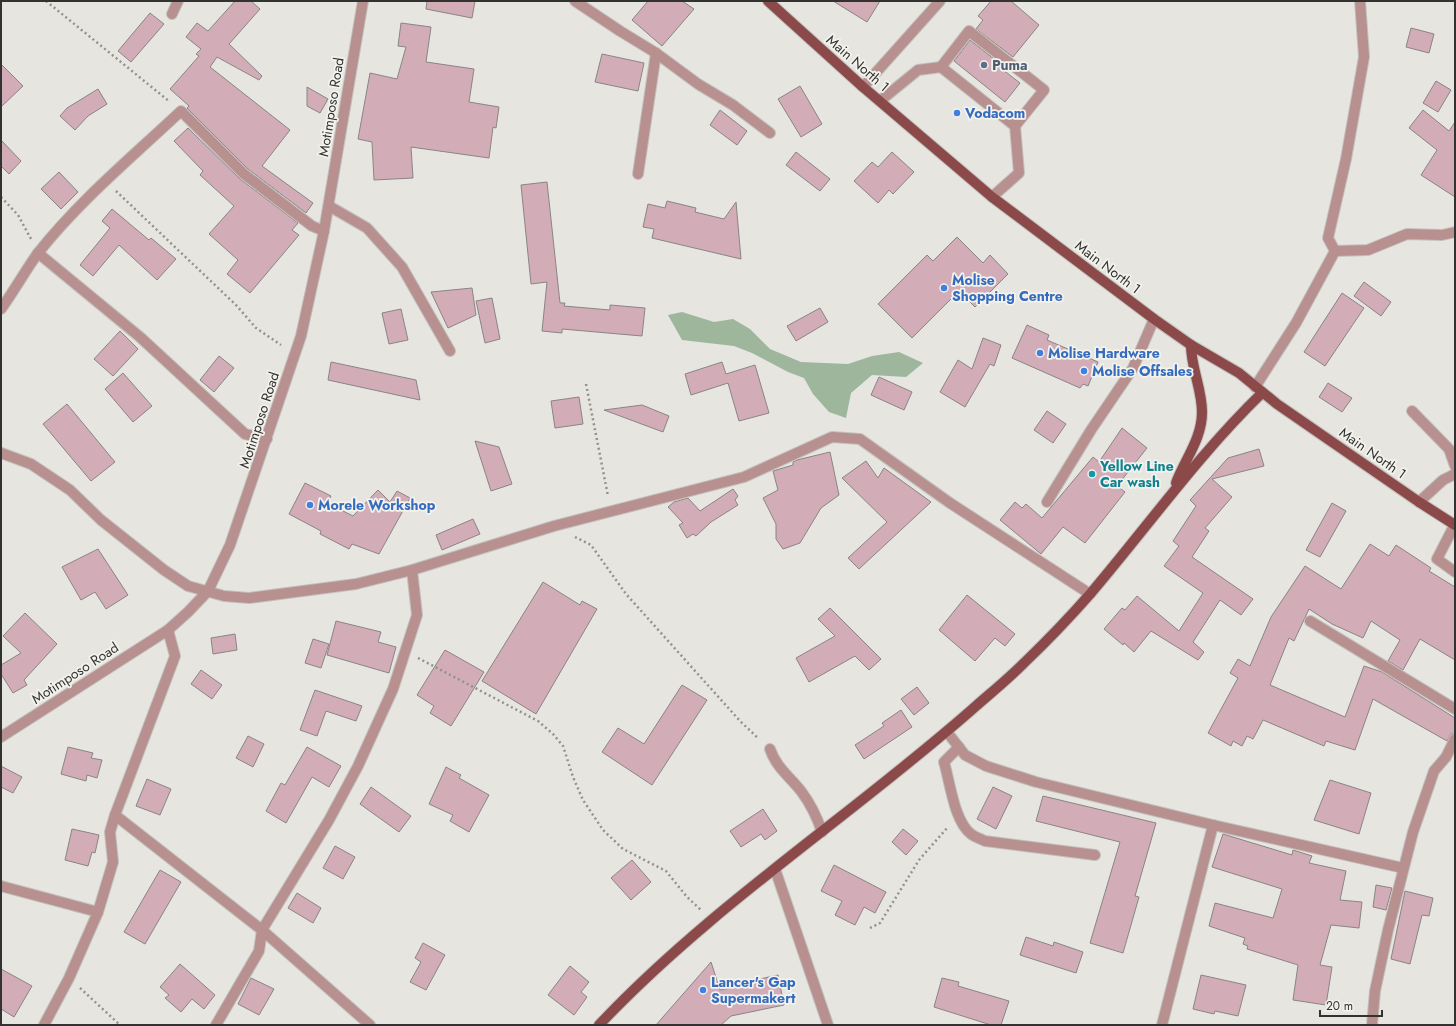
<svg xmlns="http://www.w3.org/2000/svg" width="1456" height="1026" font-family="Jost,sans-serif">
<rect width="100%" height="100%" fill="#e6e5e0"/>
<path fill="#9eb69c" d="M 682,312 L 714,322 L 733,319 L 750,329 L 770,349 L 801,362 L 848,364 L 872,356 L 899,352 L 923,363 L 906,377 L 872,375 L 851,393 L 846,418 L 829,412 L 813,394 L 804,378 L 788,372 L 752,353 L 734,346 L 682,340 L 668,315 Z"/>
<g fill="#d2adb7" stroke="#8a8486">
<path d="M 235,1 L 251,1 L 260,9 L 229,44 L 262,76 L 259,80 L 217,57 L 210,67 L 290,130 L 262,166 L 313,203 L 306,213 L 248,169 L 187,108 L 189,106 L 170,89 L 199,56 L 196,54 L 201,49 L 186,37 L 197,23 L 208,31 Z"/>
<path d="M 427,1 L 475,1 L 472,18 L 426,9 Z"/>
<path d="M 648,1 L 682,1 L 694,9 L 662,46 L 632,20 Z"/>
<path d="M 833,1 L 880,1 L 867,22 Z"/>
<path d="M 991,1 L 1011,1 L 1039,25 L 1013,57 L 976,29 L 983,20 L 978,16 Z"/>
<path d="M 150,13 L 164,24 L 131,62 L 118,51 Z"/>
<path d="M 401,23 L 431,27 L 426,62 L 474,69 L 469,102 L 499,107 L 496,128 L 493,127 L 489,158 L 411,147 L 413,178 L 374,180 L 372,142 L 358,139 L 370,73 L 397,79 L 406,47 L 398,46 Z"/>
<path d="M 1411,28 L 1434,34 L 1429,53 L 1406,47 Z"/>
<path d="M 970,40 L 1004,67 L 1002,69 L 1020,83 L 1005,102 L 954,61 Z"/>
<path d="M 602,54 L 644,63 L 638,91 L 595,82 Z"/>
<path d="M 1,64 L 23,86 L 1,107 Z"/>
<path d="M 1436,81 L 1451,90 L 1438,112 L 1423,103 Z"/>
<path d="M 800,86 L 822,124 L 801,137 L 778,99 Z"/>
<path d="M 307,87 L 328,99 L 320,113 L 307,106 Z"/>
<path d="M 98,89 L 107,104 L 88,116 L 75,130 L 60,116 L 67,108 Z"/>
<path d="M 720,110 L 747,131 L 737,145 L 710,125 Z"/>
<path d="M 1423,110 L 1449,131 L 1455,122 L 1455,197 L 1421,175 L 1437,150 L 1409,128 Z"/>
<path d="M 188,128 L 240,179 L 298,223 L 292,230 L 299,235 L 250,293 L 227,274 L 238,260 L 209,234 L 234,206 L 200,175 L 203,171 L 174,141 Z"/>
<path d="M 1,140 L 21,161 L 9,174 L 1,166 Z"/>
<path d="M 796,152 L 830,179 L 820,191 L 786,165 Z"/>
<path d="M 892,152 L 914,172 L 893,194 L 889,190 L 878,203 L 854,181 L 872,162 L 878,167 Z"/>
<path d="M 59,172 L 78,192 L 61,209 L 41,189 Z"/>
<path d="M 547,182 L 560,303 L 565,303 L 564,306 L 610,310 L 610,305 L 645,308 L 642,336 L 562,329 L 562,333 L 542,331 L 547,282 L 531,284 L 521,185 Z"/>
<path d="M 667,201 L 696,208 L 695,212 L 724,219 L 736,202 L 741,259 L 652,238 L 654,229 L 643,227 L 648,204 L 665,208 Z"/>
<path d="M 112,209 L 149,240 L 151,238 L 176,259 L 157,280 L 119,245 L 93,276 L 80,265 L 110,228 L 102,221 Z"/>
<path d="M 957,237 L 983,263 L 990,255 L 1008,274 L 975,307 L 959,291 L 912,338 L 878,304 L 927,255 L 933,261 Z"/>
<path d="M 1364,282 L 1391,302 L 1381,316 L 1354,296 Z"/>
<path d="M 472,288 L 476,315 L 448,328 L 431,292 Z"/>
<path d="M 1342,293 L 1364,308 L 1325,366 L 1304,352 Z"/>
<path d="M 492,298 L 500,339 L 485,343 L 476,301 Z"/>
<path d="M 820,308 L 828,322 L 796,341 L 787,326 Z"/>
<path d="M 401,309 L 408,340 L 389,344 L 382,313 Z"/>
<path d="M 1027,325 L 1049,335 L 1047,340 L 1098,362 L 1088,386 L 1083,384 L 1080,388 L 1012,358 Z"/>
<path d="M 120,331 L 138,349 L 113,376 L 94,359 Z"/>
<path d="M 983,338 L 1001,345 L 994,366 L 990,364 L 965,407 L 940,392 L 958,360 L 972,369 Z"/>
<path d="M 219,356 L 234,368 L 214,392 L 200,380 Z"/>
<path d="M 331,362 L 416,380 L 420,400 L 328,380 Z"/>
<path d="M 722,362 L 726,374 L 755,365 L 769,413 L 739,421 L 728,383 L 691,395 L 685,374 Z"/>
<path d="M 123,373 L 152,406 L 133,422 L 105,389 Z"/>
<path d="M 879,377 L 912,392 L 904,410 L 871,395 Z"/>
<path d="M 1328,383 L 1352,398 L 1342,412 L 1319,397 Z"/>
<path d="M 579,397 L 583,424 L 555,428 L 551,401 Z"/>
<path d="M 67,404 L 115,462 L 91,481 L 43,424 Z"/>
<path d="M 642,405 L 669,416 L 663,432 L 604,410 Z"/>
<path d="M 1047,411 L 1066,424 L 1053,443 L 1034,430 Z"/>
<path d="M 1122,428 L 1147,448 L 1117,486 L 1125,492 L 1085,543 L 1063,527 L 1041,554 L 1000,520 L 1015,502 L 1022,508 L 1026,504 L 1042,518 L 1093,457 L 1099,462 Z"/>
<path d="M 475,441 L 499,447 L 512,484 L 491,491 Z"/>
<path d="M 1259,449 L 1264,466 L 1212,479 L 1232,497 L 1205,528 L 1209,531 L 1192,557 L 1253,599 L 1241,615 L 1220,600 L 1193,642 L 1204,652 L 1198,660 L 1151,631 L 1134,652 L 1124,643 L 1123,645 L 1104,629 L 1122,608 L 1125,610 L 1137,596 L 1179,631 L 1203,593 L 1164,566 L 1179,546 L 1173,541 L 1196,506 L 1190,500 L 1228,458 Z"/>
<path d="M 830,452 L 839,495 L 821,508 L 800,543 L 783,549 L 776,539 L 776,524 L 763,498 L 778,490 L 773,471 L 793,465 L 793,462 L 797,460 Z"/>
<path d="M 866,461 L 878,478 L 884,468 L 931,502 L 859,569 L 848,558 L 887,522 L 842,478 Z"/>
<path d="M 305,483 L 331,496 L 327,503 L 353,516 L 378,490 L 390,502 L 397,491 L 410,498 L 379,554 L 352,544 L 349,549 L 320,534 L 321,531 L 289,514 Z"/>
<path d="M 733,489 L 738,496 L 735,500 L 738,505 L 711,522 L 696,536 L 693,534 L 687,538 L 679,525 L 683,523 L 668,507 L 674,502 L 688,498 L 700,511 Z"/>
<path d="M 1332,503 L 1346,511 L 1320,557 L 1306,550 Z"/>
<path d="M 473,519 L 480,534 L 442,550 L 436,535 Z"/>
<path d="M 1370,544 L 1389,556 L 1396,545 L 1431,568 L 1429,571 L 1455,587 L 1455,660 L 1420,639 L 1403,670 L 1388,661 L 1400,640 L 1371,621 L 1363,638 L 1332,624 L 1309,609 L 1294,641 L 1289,638 L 1270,685 L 1345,717 L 1364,666 L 1382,672 L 1455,718 L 1455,733 L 1451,734 L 1447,741 L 1373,699 L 1355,750 L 1326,741 L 1324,746 L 1263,720 L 1253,739 L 1247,736 L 1242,746 L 1233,741 L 1231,746 L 1208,733 L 1238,678 L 1230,673 L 1238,659 L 1250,666 L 1271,617 L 1305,566 L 1341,589 Z"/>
<path d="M 98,549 L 128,595 L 106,609 L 95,592 L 81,600 L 62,567 Z"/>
<path d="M 543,582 L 580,605 L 582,601 L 597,609 L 536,714 L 482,681 Z"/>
<path d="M 967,595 L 1015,634 L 1005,646 L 995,638 L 975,661 L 939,630 Z"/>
<path d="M 830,608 L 881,659 L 869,670 L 855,656 L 809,682 L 796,658 L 835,636 L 818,619 Z"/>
<path d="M 25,613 L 57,644 L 24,680 L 27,685 L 13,693 L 1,674 L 1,665 L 21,653 L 3,636 Z"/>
<path d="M 336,621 L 381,632 L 378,642 L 396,647 L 389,673 L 327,655 Z"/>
<path d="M 235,634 L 237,650 L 213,654 L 211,638 Z"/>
<path d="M 313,639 L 329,644 L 321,668 L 305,663 Z"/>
<path d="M 445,650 L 484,672 L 451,726 L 430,713 L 434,706 L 417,695 Z"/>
<path d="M 201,670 L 222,685 L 212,699 L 191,684 Z"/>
<path d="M 682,685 L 707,700 L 652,785 L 602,752 L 618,728 L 644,744 Z"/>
<path d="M 917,687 L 929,703 L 914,715 L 901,699 Z"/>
<path d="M 315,690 L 362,706 L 356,721 L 326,711 L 317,736 L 300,730 Z"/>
<path d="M 901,710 L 912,727 L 864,759 L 855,745 L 884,726 L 882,723 Z"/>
<path d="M 248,736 L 264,744 L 253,767 L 236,758 Z"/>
<path d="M 68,747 L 93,753 L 91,758 L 102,760 L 97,778 L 87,775 L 86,781 L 61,774 Z"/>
<path d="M 307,747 L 341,766 L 329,787 L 312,777 L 286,823 L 266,811 L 281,783 L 285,785 Z"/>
<path d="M 1,766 L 22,777 L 13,793 L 1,787 Z"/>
<path d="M 446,767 L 461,775 L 459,778 L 489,795 L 469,832 L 450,821 L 453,815 L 429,804 Z"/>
<path d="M 147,779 L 171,789 L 160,815 L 136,806 Z"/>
<path d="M 1330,780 L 1371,793 L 1359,834 L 1314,820 Z"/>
<path d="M 371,787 L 411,816 L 399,832 L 360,804 Z"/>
<path d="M 993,787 L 1012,796 L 996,829 L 977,819 Z"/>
<path d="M 1043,796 L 1156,823 L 1135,896 L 1139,897 L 1123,953 L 1090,943 L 1120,842 L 1036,821 Z"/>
<path d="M 763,809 L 777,831 L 765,840 L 761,834 L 741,847 L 730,831 Z"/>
<path d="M 72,829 L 99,835 L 95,853 L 92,852 L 88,866 L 65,860 Z"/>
<path d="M 903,829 L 918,841 L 906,855 L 892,842 Z"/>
<path d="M 1223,834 L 1292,855 L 1293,850 L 1312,856 L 1309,863 L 1346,871 L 1340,900 L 1362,902 L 1359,928 L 1331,925 L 1320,965 L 1332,967 L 1326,1005 L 1293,1000 L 1298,965 L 1247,949 L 1248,946 L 1243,944 L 1245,938 L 1209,926 L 1215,903 L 1273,918 L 1282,889 L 1212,867 Z"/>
<path d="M 335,846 L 355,857 L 343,879 L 323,868 Z"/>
<path d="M 632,860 L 651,882 L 631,900 L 611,878 Z"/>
<path d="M 834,865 L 886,892 L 875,913 L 864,907 L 855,925 L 835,915 L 842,901 L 821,891 Z"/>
<path d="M 160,870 L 181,882 L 145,944 L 124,932 Z"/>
<path d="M 1376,885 L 1392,888 L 1386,910 L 1373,907 Z"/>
<path d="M 1405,891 L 1433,898 L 1429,916 L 1422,915 L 1410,964 L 1391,959 Z"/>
<path d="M 297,893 L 321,908 L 313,923 L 288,908 Z"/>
<path d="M 1026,937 L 1053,946 L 1054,942 L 1083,952 L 1076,973 L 1020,955 Z"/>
<path d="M 423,943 L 445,955 L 426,990 L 410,982 L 421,962 L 415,958 Z"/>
<path d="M 711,962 L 720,990 L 756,983 L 755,980 L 778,975 L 784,1005 L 731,1016 L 721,1025 L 656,1025 Z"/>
<path d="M 180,964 L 215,995 L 204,1009 L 192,999 L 181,1012 L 165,998 L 169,995 L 160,987 Z"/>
<path d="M 570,966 L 589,982 L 581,992 L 587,997 L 574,1015 L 548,995 Z"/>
<path d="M 1,969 L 32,986 L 14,1017 L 1,1009 Z"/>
<path d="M 1201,975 L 1246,985 L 1238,1016 L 1215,1011 L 1214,1014 L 1193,1009 Z"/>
<path d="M 251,978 L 274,989 L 259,1015 L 238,1004 Z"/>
<path d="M 942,978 L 959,982 L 958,986 L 1009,1001 L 1001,1025 L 991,1025 L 934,1007 Z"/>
</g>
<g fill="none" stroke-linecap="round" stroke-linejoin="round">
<defs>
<g id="minor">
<path d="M 575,1 L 620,31 L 656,53 L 698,84 L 733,105 L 770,133"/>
<path d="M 172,14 L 178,1"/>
<path d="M 941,67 L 969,31 L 1044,90 L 1015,126"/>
<path d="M 863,87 L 940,1"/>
<path d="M 880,101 L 918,70 L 941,67 L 1015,126 L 1019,173 L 992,197"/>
<path d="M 638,174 L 656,53"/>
<path d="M 329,206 L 367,228 L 402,267 L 450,351"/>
<path d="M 1335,251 L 1328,238 L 1346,159 L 1364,57 L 1360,1"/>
<path d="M 1335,251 L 1368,250 L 1407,234 L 1442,235 L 1455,232"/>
<path d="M 38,253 L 140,337 L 245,434 L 267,439"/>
<path d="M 1,309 C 14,291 25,271 38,253 C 79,201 132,157 181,111 L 244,174 L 312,226 L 324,231"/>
<path d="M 1255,387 L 1296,323 L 1335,251"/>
<path d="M 1412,411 L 1449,449 L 1455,466"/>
<path d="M 1,453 L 31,464 L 70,490 L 101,520 L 164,570 L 188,586 L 224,596 L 249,598 L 356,584 L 412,570 L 554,526 L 744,477 L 832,437 L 860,439 L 950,503 L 1090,594"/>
<path d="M 1047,502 L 1091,430 L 1133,368 L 1154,319"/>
<path d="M 1419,502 L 1443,480 L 1455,474"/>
<path d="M 1455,524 L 1437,559 L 1455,572"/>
<path d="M 1310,621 L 1455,709"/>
<path d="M 947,732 L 965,755 L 986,766 L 1036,782 L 1213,825 L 1403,868"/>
<path d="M 1,737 L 168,630 L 188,612 L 208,591 L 230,545 L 301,336 L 324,231 L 363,1"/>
<path d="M 959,747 L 944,762 C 950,782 954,821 971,834 C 975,837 981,839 985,841 L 1095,855"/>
<path d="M 770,749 C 776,767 789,776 801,791 C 810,803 817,817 822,832"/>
<path d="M 115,815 L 262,930 L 370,1025"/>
<path d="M 775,869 L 828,1025"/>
<path d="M 1,886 L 98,912"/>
<path d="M 44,1025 L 69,978 L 98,912 L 113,862 L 110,832 L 115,815 L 175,656 L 168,630"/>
<path d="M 216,1025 L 259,951 L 262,930 L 329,820 L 358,766 L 393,689 L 417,615 L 412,570"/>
<path d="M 1162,1025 L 1213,825"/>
<path d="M 1372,1025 L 1375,991 L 1388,930 L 1413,832 L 1434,771 L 1446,757 L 1455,739"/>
</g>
<g id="major">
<path d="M 768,1 L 863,87 L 992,197 L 1154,319 L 1191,345 L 1239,373 L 1277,404 L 1419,502 L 1455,525"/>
<path d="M 1176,483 C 1185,459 1202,439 1202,412 C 1202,389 1191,368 1191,345"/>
<path d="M 599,1025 C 712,905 853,815 976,706 C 992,692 1009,678 1024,663 C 1047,641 1070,617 1091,593 C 1148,526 1199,454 1262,393"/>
</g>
</defs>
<use href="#minor" stroke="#c2c1bd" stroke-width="12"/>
<use href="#major" stroke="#c2c1bd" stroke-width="12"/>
<g stroke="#92918e" stroke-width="2.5" stroke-dasharray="2 3" stroke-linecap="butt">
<path d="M 46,1 L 170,102"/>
<path d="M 116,191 L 236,305 L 256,328 L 281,345"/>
<path d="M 1,197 L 18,215 L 31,239"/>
<path d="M 586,384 L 608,496"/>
<path d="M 575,537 L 591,545 L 626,594 L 740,721 L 759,739"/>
<path d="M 418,658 L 538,721 L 553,734 L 563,746 L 573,777 L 583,800 L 603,830 L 623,849 L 666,871 L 687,897 L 701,910"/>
<path d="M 870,928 L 880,923 L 919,860 L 948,827"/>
<path d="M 80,988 L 120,1025"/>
</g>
<use href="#minor" stroke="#b7908f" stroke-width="10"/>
<use href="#major" stroke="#8b4949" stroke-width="10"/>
</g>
<circle fill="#5c6f8a" stroke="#f3f2ed" stroke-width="1.5" cx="984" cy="65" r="4"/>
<g fill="#3f7fe0" stroke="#f3f2ed" stroke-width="1.5">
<circle cx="957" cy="113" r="4"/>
<circle cx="944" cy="288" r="4"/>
<circle cx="1040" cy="353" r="4"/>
<circle cx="1084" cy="371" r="4"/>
<circle cx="310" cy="505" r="4"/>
<circle cx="703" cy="990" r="4"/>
</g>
<circle fill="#0f9aa8" stroke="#f3f2ed" stroke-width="1.5" cx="1092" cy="474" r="4"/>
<g text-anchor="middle" stroke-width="3.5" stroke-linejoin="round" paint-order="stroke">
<g font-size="14" fill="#323230" stroke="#f3f2ed">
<text transform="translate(858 63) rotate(41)" y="5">Main North 1</text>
<text transform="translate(331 107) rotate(-81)" y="5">Motimposo Road</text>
<text transform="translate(1108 267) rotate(37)" y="5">Main North 1</text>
<text transform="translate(259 420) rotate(-72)" y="5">Motimposo Road</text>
<text transform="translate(1373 453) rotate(35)" y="5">Main North 1</text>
<text transform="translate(75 673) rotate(-33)" y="5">Motimposo Road</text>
</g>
<g font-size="14" font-weight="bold" fill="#4e5e75" stroke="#f3f2ed" text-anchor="start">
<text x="992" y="70">Puma</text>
</g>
<g font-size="14" font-weight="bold" fill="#366cbe" stroke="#f3f2ed" text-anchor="start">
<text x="965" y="118">Vodacom</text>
<text x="952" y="285">Molise<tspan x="952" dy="16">Shopping Centre</tspan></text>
<text x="1048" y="358">Molise Hardware</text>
<text x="1092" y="376">Molise Offsales</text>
<text x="318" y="510">Morele Workshop</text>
<text x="711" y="987">Lancer's Gap<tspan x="711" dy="16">Supermakert</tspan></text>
</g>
<g font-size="14" font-weight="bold" fill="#0d838f" stroke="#f3f2ed" text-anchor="start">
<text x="1100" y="471">Yellow Line<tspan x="1100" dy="16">Car wash</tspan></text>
</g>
</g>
<rect width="1456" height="1026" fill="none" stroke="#323230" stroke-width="4"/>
<path d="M1320 1010v6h62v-6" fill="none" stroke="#323230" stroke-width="2"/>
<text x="1326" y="1010" font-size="12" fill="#323230" stroke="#f3f2ed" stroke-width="3" paint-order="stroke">20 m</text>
</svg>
